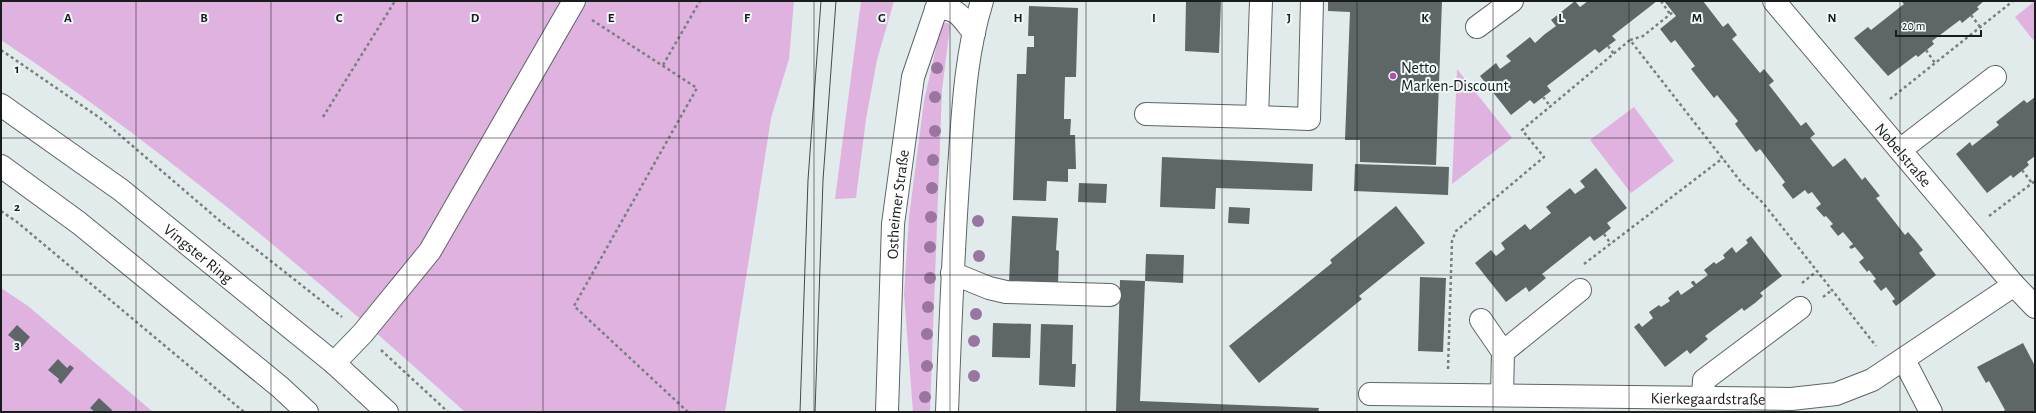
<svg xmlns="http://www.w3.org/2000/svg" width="2036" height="413" font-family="'Alegreya Sans',sans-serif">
<rect width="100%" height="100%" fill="#e2ebec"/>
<g fill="#e0b2e0">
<path d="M 1,1 L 794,1 L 789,59 L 771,118 L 725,412 L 465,412 C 318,279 166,150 1,40 Z"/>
<path d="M 861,1 L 894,1 L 877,60 L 866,119 L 856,198 L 835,199 Z"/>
<path d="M 2035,1 L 2035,39 L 2033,40 L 2015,17 Z"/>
<path d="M 945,23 L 948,23 L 950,26 L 942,90 L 930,412 L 913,412 L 904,294 L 909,217 L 924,101 L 938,39 L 942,26 Z"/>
<path d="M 1457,69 L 1512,138 L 1452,184 Z"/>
<path d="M 1634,107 L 1674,161 L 1631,193 L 1590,140 Z"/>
<path d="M 1,288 L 28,306 L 153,412 L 1,412 Z"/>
</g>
<g fill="#5e6667">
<path d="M 1186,1 L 1221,1 L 1219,53 L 1185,51 Z"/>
<path d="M 1328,1 L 1442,1 L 1436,165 L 1360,162 L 1360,140 L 1345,140 L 1350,12 L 1328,11 Z"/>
<path d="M 1575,1 L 1580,7 L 1588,1 L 1657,1 L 1612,36 L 1616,40 L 1608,46 L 1599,53 L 1595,49 L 1547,86 L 1551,91 L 1534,104 L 1530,100 L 1511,115 L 1480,76 L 1496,63 L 1500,69 L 1511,61 L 1506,56 L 1530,37 L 1535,43 L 1545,34 L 1556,26 L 1551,20 Z"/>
<path d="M 1664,1 L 1703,1 L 1723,27 L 1728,23 L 1737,35 L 1732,39 L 1760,73 L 1764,69 L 1774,81 L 1769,85 L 1801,126 L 1806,122 L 1815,134 L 1810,138 L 1833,167 L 1845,158 L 1862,180 L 1865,177 L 1880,196 L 1876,198 L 1905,235 L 1908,232 L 1915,240 L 1923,250 L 1919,253 L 1936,275 L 1896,306 L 1892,301 L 1895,299 L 1886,287 L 1881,291 L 1873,281 L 1876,279 L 1869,270 L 1867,272 L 1859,262 L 1864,258 L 1855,247 L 1851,249 L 1849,247 L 1853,244 L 1843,232 L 1838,236 L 1830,226 L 1833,224 L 1826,216 L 1824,217 L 1816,208 L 1821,204 L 1812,192 L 1808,194 L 1805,190 L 1793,199 L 1782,185 L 1785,182 L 1760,149 L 1756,152 L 1735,124 L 1738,121 L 1717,95 L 1714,98 L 1691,69 L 1695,66 L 1675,40 L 1671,43 L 1660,29 L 1676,16 Z"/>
<path d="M 1901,1 L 1984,1 L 1977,7 L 1979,9 L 1962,23 L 1960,20 L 1932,41 L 1934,44 L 1918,57 L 1916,55 L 1888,76 L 1854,38 L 1868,27 L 1871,30 L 1904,4 Z"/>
<path d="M 1029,6 L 1078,8 L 1076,77 L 1065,77 L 1064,115 L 1064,119 L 1071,119 L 1070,135 L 1075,135 L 1076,169 L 1068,169 L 1068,182 L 1047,181 L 1046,201 L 1013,200 L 1017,74 L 1026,74 L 1027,47 L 1034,47 L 1034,36 L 1028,36 Z"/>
<path d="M 2035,97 L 2035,156 L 2027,162 L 2029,165 L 2013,178 L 2011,175 L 1987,193 L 1956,154 L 1970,142 L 1972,146 L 1999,125 L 1996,122 L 2024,100 L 2027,103 Z"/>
<path d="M 1162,157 L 1313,164 L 1312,191 L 1216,188 L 1215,209 L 1160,207 Z"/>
<path d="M 1355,164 L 1449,167 L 1448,195 L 1354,191 Z"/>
<path d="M 1596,168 L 1627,208 L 1607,223 L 1611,228 L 1604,234 L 1594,241 L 1590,236 L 1542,274 L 1546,278 L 1529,292 L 1526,287 L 1506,302 L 1475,263 L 1491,250 L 1496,256 L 1505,249 L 1501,243 L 1525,224 L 1530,230 L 1551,213 L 1546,207 L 1570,188 L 1575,194 L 1585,187 L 1580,181 Z"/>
<path d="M 1079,183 L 1107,184 L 1106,203 L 1078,202 Z"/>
<path d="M 1396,206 L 1425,243 L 1359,296 L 1362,299 L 1259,383 L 1229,346 L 1332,263 L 1330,260 Z"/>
<path d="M 1229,207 L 1250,208 L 1249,224 L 1228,223 Z"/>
<path d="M 1012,216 L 1058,218 L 1056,250 L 1059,251 L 1058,284 L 1009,282 Z"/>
<path d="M 1751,236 L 1782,276 L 1760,293 L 1763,296 L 1755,303 L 1744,311 L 1742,308 L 1705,336 L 1708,339 L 1690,354 L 1687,350 L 1665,367 L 1634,327 L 1639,323 L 1642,327 L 1653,318 L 1649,312 L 1659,305 L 1661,307 L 1670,301 L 1668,298 L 1678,290 L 1681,295 L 1694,286 L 1691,283 L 1692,281 L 1694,281 L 1696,284 L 1708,275 L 1704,270 L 1714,262 L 1716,264 L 1725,258 L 1723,255 L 1732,247 L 1736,253 L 1748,243 L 1746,240 Z"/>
<path d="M 1146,254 L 1184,255 L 1183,283 L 1145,281 Z"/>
<path d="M 1420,277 L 1446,278 L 1443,352 L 1418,351 Z"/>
<path d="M 1120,280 L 1145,281 L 1140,401 L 1319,408 L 1318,412 L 1116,412 Z"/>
<path d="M 993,323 L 1031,324 L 1030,358 L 992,357 Z"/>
<path d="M 1041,324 L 1073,325 L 1072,364 L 1076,364 L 1075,387 L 1039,385 Z"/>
<path d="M 17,325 L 30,337 L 20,349 L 16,345 L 18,343 L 8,335 Z"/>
<path d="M 2023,343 L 2035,366 L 2035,412 L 2002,412 L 2005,410 L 1989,381 L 1986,383 L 1977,367 Z"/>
<path d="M 58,359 L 67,368 L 70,365 L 74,368 L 61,384 L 58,381 L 59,379 L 48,370 Z"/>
<path d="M 99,398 L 112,410 L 111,412 L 95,412 L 90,408 Z"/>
</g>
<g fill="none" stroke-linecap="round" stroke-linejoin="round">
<defs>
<g id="minor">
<path d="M 1261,1 L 1257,117 L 1309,119 L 1312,1"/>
<path id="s1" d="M 1774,1 L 2014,285 L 2035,307"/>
<path d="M 1477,27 L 1512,1"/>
<path d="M 1146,114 L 1257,117"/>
<path d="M 1900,150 L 1995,77"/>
<path d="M 952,273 L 989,288 L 1006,292 L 1110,295"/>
<path d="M 1481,320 L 1503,352"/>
<path d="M 1904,360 L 1931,412"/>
<path d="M 334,363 L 363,333 L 430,251 L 574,1"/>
<path id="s2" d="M 1370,394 L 1791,399 L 1836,394 L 1872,380 L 2014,285"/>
<path d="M 1502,395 L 1503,352 L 1580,290"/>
<path d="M 1703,398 L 1704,380 L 1800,308"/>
</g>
<g id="major">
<path d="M 936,9 C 957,6 962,18 974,33"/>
<path id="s3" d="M 1,105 L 121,190 L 334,363 L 387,412"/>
<path d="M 1,166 L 79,223 L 280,387 L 307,412"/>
<path id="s4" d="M 887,412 L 893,224 L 913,77 L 939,1"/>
<path d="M 947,412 C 950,331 953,250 959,169 C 963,112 965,56 982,1"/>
</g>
</defs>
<use href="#minor" stroke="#5d6465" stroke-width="24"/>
<use href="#major" stroke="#5d6465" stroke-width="24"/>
<g stroke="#797f7f" stroke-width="2.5" stroke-dasharray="3 3" stroke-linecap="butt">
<path d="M 1661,1 L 1670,14"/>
<path d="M 1971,15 L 1980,27"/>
<path d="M 592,20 L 697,88 L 574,306 L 688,412"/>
<path d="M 1630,40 L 1643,36 L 1673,12"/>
<path d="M 1608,46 L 1614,54"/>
<path d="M 1,50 L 100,118 L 220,221 L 342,317"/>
<path d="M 1926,50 L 1935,63"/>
<path d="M 663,65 L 700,1"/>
<path d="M 1543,97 L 1551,107"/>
<path d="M 1890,99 L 2013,1"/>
<path d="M 323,117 L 395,1"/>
<path d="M 2022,170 L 2032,183"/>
<path d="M 1,211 L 17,222 L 244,412"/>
<path d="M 1989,216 L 2035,181"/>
<path d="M 1604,234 L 1611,244"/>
<path d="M 1584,264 L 1723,158"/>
<path d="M 1802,283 L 1817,271 L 1876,346"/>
<path d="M 1823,297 L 1832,290"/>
<path d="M 381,350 L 448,412"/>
<path d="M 1448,369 L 1452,241 L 1456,231 L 1544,157 L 1522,130 L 1630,40 L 1741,182 L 1763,203 L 1817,271"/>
</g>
<use href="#minor" stroke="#fff" stroke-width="22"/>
<use href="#major" stroke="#fff" stroke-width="22"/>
<g stroke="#45494a" stroke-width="1">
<path d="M 800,412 L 808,180 L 821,1"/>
<path d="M 815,412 L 823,180 L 836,1"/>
</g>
</g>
<g fill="#9975a0">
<circle cx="937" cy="68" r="6"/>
<circle cx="935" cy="97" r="6"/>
<circle cx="935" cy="131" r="6"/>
<circle cx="933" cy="160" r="6"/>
<circle cx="932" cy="188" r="6"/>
<circle cx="931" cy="217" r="6"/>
<circle cx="978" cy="221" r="6"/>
<circle cx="930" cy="247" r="6"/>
<circle cx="979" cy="256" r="6"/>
<circle cx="930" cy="278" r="6"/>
<circle cx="928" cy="307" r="6"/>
<circle cx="976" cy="314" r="6"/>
<circle cx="927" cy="334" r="6"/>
<circle cx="974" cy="341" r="6"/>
<circle cx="927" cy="366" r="6"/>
<circle cx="974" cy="376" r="6"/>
<circle cx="925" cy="397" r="6"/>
</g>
<path fill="none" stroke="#191c1c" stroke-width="1" stroke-opacity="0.55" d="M 136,1 L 136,412M 271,1 L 271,412M 407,1 L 407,412M 543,1 L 543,412M 679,1 L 679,412M 814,1 L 814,412M 950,1 L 950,412M 1086,1 L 1086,412M 1222,1 L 1222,412M 1357,1 L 1357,412M 1493,1 L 1493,412M 1629,1 L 1629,412M 1765,1 L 1765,412M 1900,1 L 1900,412M 1,138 L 2035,138M 1,275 L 2035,275"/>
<circle fill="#b04eb4" stroke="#f0f8f9" stroke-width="1.5" cx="1393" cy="76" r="4"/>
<g text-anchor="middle" stroke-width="4" stroke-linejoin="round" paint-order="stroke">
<g font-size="16" fill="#191c1c" stroke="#f0f8f9" text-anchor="start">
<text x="1401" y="73">Netto<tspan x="1401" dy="18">Marken-Discount</tspan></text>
</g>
<g font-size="16" fill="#191c1c" stroke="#f0f8f9">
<text dy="6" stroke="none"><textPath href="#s1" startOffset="201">Nobelstraße</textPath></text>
<text dy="6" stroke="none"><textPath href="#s4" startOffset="208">Ostheimer Straße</textPath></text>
<text dy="6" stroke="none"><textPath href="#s3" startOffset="247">Vingster Ring</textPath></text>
<text dy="6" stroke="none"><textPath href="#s2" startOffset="338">Kierkegaardstraße</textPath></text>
</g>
</g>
<g font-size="13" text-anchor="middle" font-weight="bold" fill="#191c1c" stroke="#f0f8f9" stroke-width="4" stroke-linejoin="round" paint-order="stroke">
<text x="68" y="22">A</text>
<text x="204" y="22">B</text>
<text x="339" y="22">C</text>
<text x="475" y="22">D</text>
<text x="611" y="22">E</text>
<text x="747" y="22">F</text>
<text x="882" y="22">G</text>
<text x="1018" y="22">H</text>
<text x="1154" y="22">I</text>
<text x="1289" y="22">J</text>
<text x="1425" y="22">K</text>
<text x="1561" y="22">L</text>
<text x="1697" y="22">M</text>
<text x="1832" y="22">N</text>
<text x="17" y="73">1</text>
<text x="17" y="211">2</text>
<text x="17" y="349">3</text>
</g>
<rect width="2036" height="413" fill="none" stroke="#191c1c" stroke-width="4"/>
<path d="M1896 30v6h85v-6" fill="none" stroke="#191c1c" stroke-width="2"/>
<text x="1902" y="30" font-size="12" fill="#191c1c" stroke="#f0f8f9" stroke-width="3" paint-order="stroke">20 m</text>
</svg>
